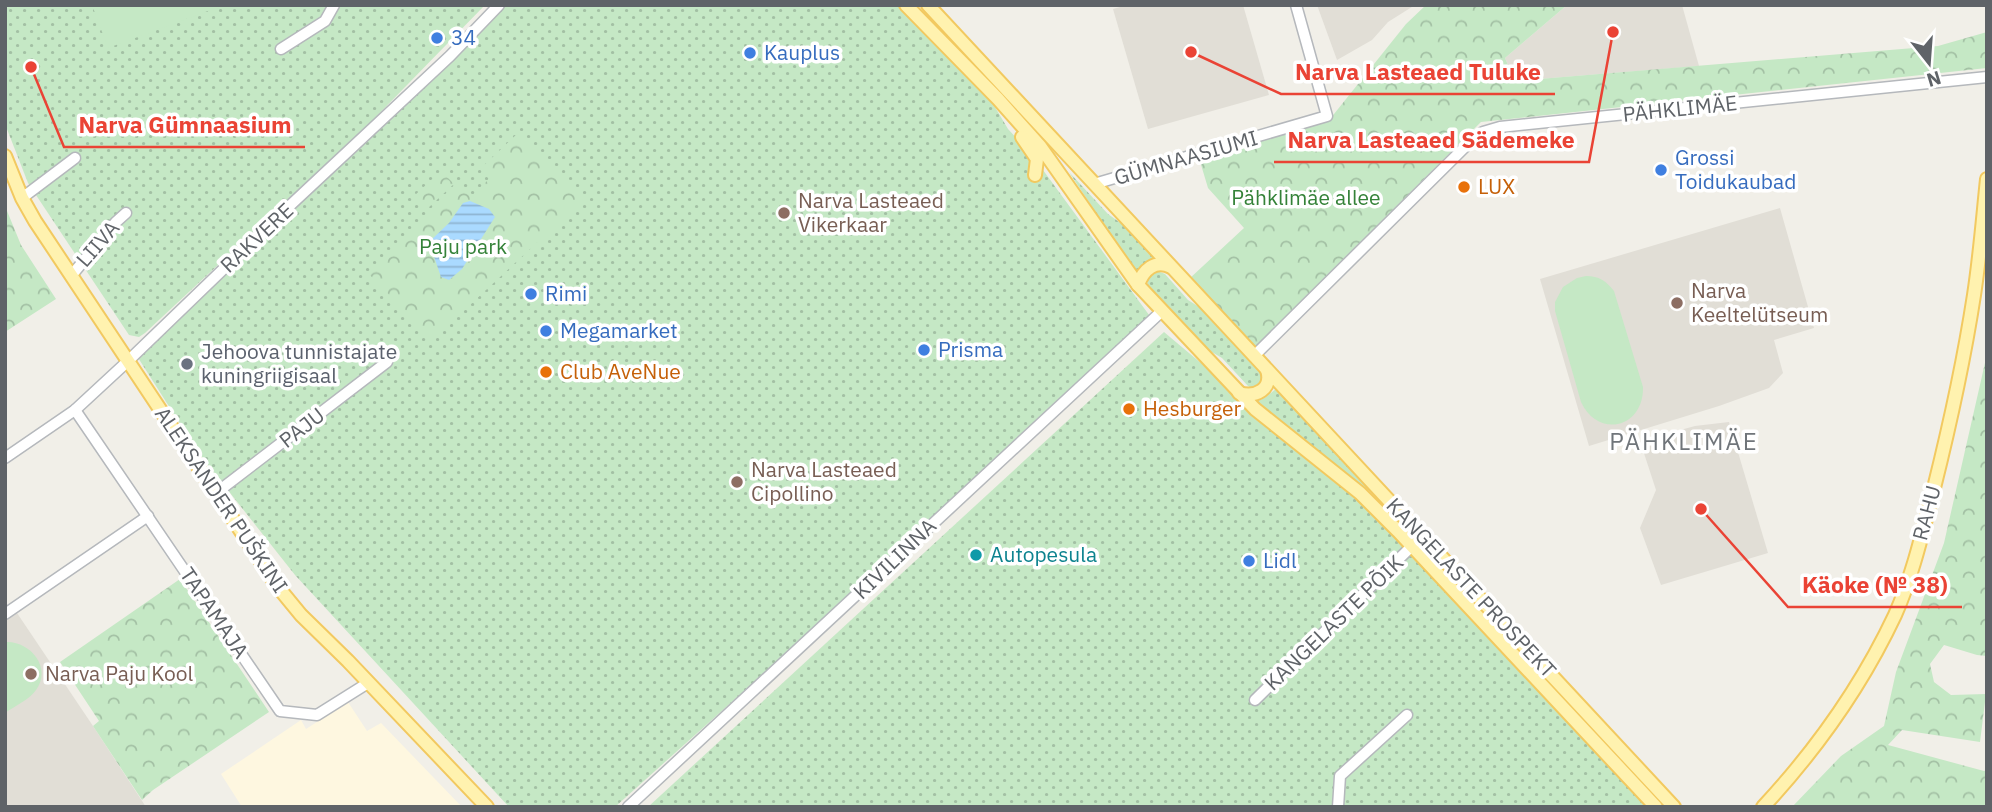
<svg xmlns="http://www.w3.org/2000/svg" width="1992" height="812" font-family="'IBM Plex Sans',sans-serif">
<defs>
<pattern id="grass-dots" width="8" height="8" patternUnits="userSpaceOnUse" patternTransform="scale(1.75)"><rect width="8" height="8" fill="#c5e8c5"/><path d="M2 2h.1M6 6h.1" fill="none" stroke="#a3c0a4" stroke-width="1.8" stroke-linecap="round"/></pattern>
<pattern id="forest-crowns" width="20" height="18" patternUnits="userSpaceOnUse" patternTransform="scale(1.75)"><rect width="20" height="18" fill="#c5e8c5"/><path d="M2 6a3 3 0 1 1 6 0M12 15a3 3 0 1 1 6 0" fill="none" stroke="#a3c0a4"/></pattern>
<pattern id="water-rules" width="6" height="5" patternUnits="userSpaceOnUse" patternTransform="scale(1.75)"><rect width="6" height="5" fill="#aadaff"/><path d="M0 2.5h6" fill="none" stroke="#8eb4d2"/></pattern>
</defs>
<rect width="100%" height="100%" fill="#f1efe8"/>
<path fill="#fef7e0" d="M 348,702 L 367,731 L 381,723 L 462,807 L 242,807 L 221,774 L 301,720 L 306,729 Z"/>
<g fill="#e1ded6">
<path d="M 1127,5 L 1243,5 L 1269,95 L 1148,129 L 1113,9 Z"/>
<path d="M 1317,5 L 1415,5 L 1388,22 L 1372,40 L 1337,60 Z"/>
<path d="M 1567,5 L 1682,5 L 1699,66 L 1515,81 L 1505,58 Z"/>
<path d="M 1780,208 L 1814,328 L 1774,340 L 1783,373 L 1769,388 L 1719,406 L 1589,446 L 1540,279 Z"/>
<path d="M 1729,422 L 1768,553 L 1661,585 L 1640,528 L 1656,490 L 1640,441 L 1695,426 Z"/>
<path d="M 17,613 L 93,726 L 146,807 L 5,807 L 5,621 Z"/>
</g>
<g fill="url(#grass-dots)">
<path d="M 5,5 L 485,5 L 369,124 L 145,333 L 139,337 L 129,335 L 28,183 L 5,124 Z"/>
<path d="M 502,5 L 904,5 L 992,102 L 1008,129 L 1032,155 L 1152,319 L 995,465 L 615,807 L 509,807 L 295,575 L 200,455 L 135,353 Z"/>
<path d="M 1069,172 L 1108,214 L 1129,229 L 1156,258 L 1141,266 L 1135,272 Z"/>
<path d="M 1158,271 L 1165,274 L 1188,300 L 1204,310 L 1262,373 L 1264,382 L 1253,389 L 1248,386 L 1222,358 L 1205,348 L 1148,287 L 1147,279 L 1153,272 Z"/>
<path d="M 1164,332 L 1383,516 L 1648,807 L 648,807 Z"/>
<path d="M 1277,388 L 1370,488 L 1368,491 L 1256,402 L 1266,397 Z"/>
</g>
<g fill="url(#forest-crowns)">
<path d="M 1426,5 L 1567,5 L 1505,58 L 1515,81 L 1938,46 L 1987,32 L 1987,68 L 1481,122 L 1254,348 L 1189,279 L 1244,228 L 1208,188 L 1199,158 L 1330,119 L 1406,24 Z"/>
<path d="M 518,133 L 574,188 L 583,200 L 432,340 L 368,273 L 461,186 L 472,196 L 489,179 L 480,169 Z"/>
<path d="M 441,171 L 454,184 L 427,209 L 414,196 Z"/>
<path d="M 5,206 L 21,245 L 56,299 L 5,332 Z"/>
<path d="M 1987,354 L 1987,656 L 1977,655 L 1944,645 L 1930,664 L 1934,682 L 1951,695 L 1986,694 L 1980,742 L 1902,730 L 1888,745 L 1984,771 L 1987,770 L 1987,807 L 1792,807 L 1841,756 L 1884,726 L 1896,672 L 1944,543 Z"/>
<path d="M 180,579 L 269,712 L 153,790 L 142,800 L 93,726 L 99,721 L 60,662 Z"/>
</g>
<g fill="#c5e8c5">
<path d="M 92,5 L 224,5 L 108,48 Z"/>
<path d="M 1586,276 C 1599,276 1606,281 1614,291 L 1643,387 C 1644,428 1598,439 1581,402 L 1555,311 L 1555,302 L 1563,287 L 1577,278 Z"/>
<path d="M 5,642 C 29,640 53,667 36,690 C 30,699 15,706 5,713 Z"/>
</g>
<path fill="url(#water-rules)" d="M 470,201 L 489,209 L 495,217 L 462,269 L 449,280 L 441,277 L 429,242 L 449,223 L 463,203 Z"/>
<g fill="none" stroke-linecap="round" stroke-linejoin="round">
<defs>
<g id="minor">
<path d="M 281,49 L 325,21 L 334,5"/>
<path d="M 1094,184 L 1327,116 L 1296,5"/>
<path d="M 22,198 L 75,158"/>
<path d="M 71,276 L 116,222 L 126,213"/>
<path d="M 1254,356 L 1472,140 L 1483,132 L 1500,127 L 1987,77"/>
<path d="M 75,410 L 280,711 L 317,715 L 368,683"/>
<path d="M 5,458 L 75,410 L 128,361 L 267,227 L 450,56 L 499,5"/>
<path d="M 216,493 L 387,362"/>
<path d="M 5,614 L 148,516"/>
<path d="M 1255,700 L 1412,546"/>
<path d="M 628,807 L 1162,311"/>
<path d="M 1338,807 L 1340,776 L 1407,715"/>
</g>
<g id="major">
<path d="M 906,5 L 998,99 L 1040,146 L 1138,285 L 1255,409 L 1360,493 L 1398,531 L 1656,807"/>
<path d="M 928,5 L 1674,807"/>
<path d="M 1022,137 L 1037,159 L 1035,175"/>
<path d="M 5,156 L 22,198 L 35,221 L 278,587 L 301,615 L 348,661 L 487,807"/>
<path d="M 1138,285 C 1143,270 1155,259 1171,267"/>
<path d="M 1239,393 C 1256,398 1273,389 1267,370"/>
<path d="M 1763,807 C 1816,750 1862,685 1895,615 C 1913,575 1923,530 1934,488 C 1950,424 1964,360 1974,295 C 1980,256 1983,217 1987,179"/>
</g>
</defs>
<use href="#minor" stroke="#b5b8bc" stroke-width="13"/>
<use href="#major" stroke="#f2c960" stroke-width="16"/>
<use href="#minor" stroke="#fff" stroke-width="10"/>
<use href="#major" stroke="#fff2af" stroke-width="12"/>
</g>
<g fill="#3f7fe0" stroke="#fff" stroke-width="2.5">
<circle cx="437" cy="38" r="7"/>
<circle cx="750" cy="53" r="7"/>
<circle cx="1661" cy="170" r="7"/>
<circle cx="531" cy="294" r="7"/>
<circle cx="546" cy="331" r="7"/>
<circle cx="924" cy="350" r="7"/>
<circle cx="1249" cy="561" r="7"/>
</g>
<g fill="#e8710a" stroke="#fff" stroke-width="2.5">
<circle cx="1464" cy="187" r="7"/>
<circle cx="546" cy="372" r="7"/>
<circle cx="1129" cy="409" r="7"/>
</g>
<g fill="#8d6e63" stroke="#fff" stroke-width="2.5">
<circle cx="784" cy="213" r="7"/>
<circle cx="1677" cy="303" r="7"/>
<circle cx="737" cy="482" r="7"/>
<circle cx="31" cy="674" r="7"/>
</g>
<circle fill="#6b7280" stroke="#fff" stroke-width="2.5" cx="187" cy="364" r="7"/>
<circle fill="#0f9aa8" stroke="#fff" stroke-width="2.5" cx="976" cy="555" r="7"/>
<g text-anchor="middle" stroke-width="7" stroke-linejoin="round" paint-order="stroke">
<g font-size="21" fill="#366cbe" stroke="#fff" text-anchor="start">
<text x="451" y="45">34</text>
<text x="764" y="60">Kauplus</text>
<text x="1675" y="165">Grossi<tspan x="1675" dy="24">Toidukaubad</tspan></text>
<text x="545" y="301">Rimi</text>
<text x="560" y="338">Megamarket</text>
<text x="938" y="357">Prisma</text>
<text x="1263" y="568">Lidl</text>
</g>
<g font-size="21" fill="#5f6368" stroke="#fff">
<text transform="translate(1680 109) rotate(-6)" y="7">PÄHKLIMÄE</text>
<text transform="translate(1186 158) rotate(-16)" y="7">GÜMNAASIUMI</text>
<text transform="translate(257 238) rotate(-43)" y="7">RAKVERE</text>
<text transform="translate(98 244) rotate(-49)" y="7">LIIVA</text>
<text transform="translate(302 428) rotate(-38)" y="7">PAJU</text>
<text transform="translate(221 500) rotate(56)" y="7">ALEKSANDER PUŠKINI</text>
<text transform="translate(1927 513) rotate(-75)" y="7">RAHU</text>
<text transform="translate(895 559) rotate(-44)" y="7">KIVILINNA</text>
<text transform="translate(1471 588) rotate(47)" y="7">KANGELASTE PROSPEKT</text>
<text transform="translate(214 613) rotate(56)" y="7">TAPAMAJA</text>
<text transform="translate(1334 623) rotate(-44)" y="7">KANGELASTE PÕIK</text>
</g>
<g font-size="21" fill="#c56008" stroke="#fff" text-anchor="start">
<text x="1478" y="194">LUX</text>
<text x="560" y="379">Club AveNue</text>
<text x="1143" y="416">Hesburger</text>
</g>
<g font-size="21" fill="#348238" stroke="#fff">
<text x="1306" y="205">Pähklimäe allee</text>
<text x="463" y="254">Paju park</text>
</g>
<g font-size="21" fill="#785e54" stroke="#fff" text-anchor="start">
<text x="798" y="208">Narva Lasteaed<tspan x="798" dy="24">Vikerkaar</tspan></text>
<text x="1691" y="298">Narva<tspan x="1691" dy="24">Keeltelütseum</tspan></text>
<text x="751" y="477">Narva Lasteaed<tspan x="751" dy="24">Cipollino</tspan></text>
<text x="45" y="681">Narva Paju Kool</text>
</g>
<g font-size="21" fill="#5b616d" stroke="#fff" text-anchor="start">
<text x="201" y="359">Jehoova tunnistajate<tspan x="201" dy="24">kuningriigisaal</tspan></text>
</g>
<g font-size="21" fill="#0d838f" stroke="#fff" text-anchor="start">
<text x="990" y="562">Autopesula</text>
</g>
<g font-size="24" letter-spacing="2" fill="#70757a" stroke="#fff">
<text x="1684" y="450">PÄHKLIMÄE</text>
</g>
</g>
<path fill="none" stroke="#ea4335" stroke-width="2.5" d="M1191 52L1281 94H1555M31 67L64 147H305M1613 32L1589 162H1274M1701 509L1788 607H1962"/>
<g fill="#ea4335" stroke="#fff" stroke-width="2.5">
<circle cx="1191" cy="52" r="7"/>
<circle cx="31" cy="67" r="7"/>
<circle cx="1613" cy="32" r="7"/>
<circle cx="1701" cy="509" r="7"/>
</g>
<g font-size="23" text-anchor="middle" font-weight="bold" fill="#ea4335" stroke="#fff" stroke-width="7" stroke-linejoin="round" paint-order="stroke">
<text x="1418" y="80">Narva Lasteaed Tuluke</text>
<text x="185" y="133">Narva Gümnaasium</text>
<text x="1431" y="148">Narva Lasteaed Sädemeke</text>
<text x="1875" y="593">Käoke (№ 38)</text>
</g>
<rect width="1992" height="812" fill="none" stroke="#5f6368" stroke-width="14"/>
<g transform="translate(1929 63) rotate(163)" stroke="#ffffff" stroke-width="5" paint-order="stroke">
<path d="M0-5L12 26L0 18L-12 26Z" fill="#5f6368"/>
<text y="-10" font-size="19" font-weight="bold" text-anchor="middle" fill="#5f6368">N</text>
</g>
</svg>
